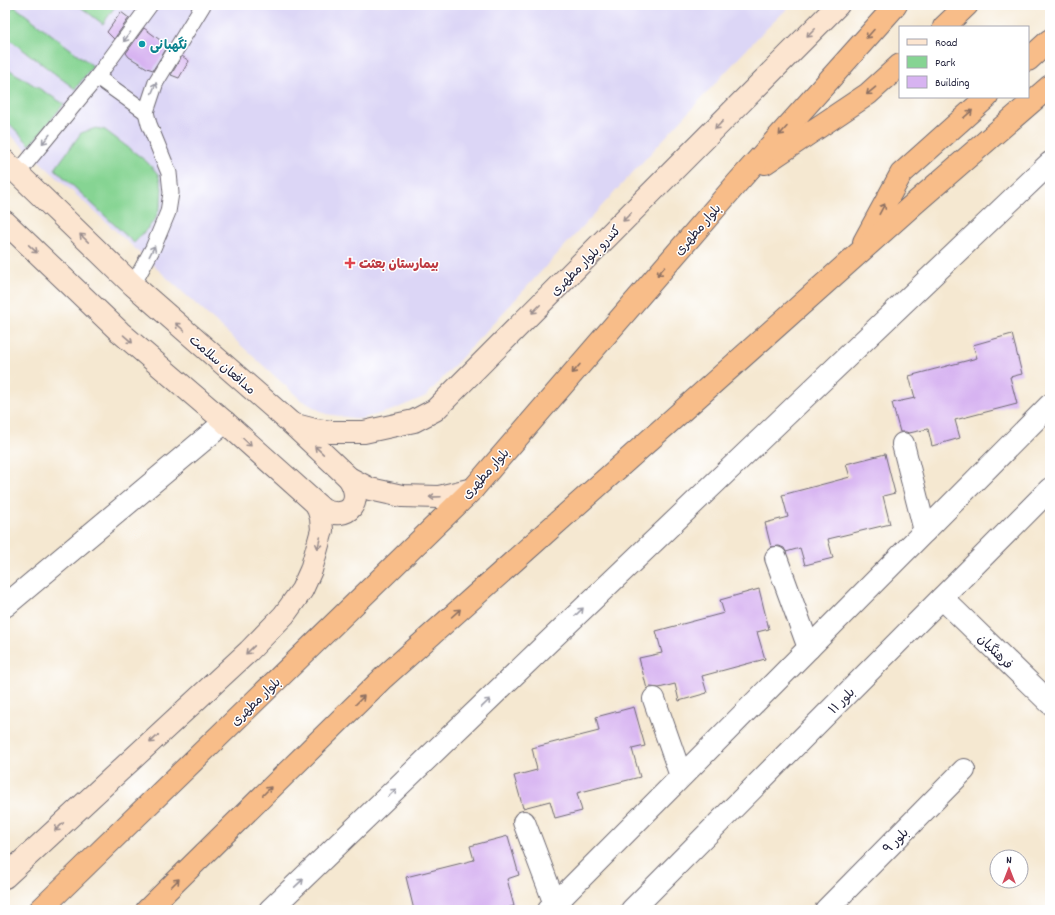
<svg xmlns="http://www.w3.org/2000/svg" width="1055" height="915" font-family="Dekko,'Playpen Sans Arabic',sans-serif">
<rect width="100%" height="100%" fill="#fff"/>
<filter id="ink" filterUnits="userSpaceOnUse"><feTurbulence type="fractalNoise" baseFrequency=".025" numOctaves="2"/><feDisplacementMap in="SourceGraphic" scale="8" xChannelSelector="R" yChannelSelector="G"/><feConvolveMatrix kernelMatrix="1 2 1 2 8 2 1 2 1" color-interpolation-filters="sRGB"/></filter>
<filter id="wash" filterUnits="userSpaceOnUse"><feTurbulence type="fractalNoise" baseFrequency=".012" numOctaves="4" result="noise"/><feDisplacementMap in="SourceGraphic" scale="16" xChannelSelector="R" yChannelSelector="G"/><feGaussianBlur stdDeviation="0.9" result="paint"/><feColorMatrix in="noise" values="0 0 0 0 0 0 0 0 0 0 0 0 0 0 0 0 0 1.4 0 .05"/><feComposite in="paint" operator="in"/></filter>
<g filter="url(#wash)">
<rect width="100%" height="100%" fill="#f5e8d1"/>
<path fill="#dcd6f6" d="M 5,5 L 791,5 L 759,36 L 426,396 L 393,410 L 360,419 L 326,414 L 301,400 L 5,130 Z"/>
<g fill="#86d493" stroke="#547b67">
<path d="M 78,5 L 116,5 L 103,24 Z"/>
<path d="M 14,6 L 93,66 L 75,89 L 5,36 L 5,17 Z"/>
<path d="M 5,67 L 64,104 L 30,145 L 5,119 Z"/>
<path d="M 96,128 L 105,130 L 146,161 L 158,174 L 162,188 L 161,204 L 155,220 L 134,243 L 55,169 L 81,133 Z"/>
</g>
<g id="blocks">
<g fill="#d7b3f1">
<path d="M 121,12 L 129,18 L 114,39 L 107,32 Z"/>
<path d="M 144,28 L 168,46 L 153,70 L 147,68 L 129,57 L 126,53 Z"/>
<path d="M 182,56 L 189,61 L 179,78 L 171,75 Z"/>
<path d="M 1012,334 L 1022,374 L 1010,377 L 1017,404 L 955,420 L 960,438 L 932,446 L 928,429 L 909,433 L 906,432 L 900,432 L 892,403 L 915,398 L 909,376 L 977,358 L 973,345 Z"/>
<path d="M 885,454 L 895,493 L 883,496 L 890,524 L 828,539 L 833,558 L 805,565 L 800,548 L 786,552 L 784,548 L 779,546 L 771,547 L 765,523 L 788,517 L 782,495 L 850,477 L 846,464 Z"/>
<path d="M 759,589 L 769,629 L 757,632 L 765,659 L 702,676 L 707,693 L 679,701 L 675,684 L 659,688 L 650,687 L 647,689 L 639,658 L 662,653 L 656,631 L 724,613 L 720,600 Z"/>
<path d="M 634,707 L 645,746 L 632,749 L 640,777 L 577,793 L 582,811 L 555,818 L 550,801 L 523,808 L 514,776 L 537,770 L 532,748 L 599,731 L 596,717 Z"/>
<path d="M 508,836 L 519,875 L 507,879 L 514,906 L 499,910 L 414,910 L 406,877 L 474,860 L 470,846 Z"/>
</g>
</g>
</g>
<g filter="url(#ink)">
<use href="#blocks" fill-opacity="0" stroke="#6c6770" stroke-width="1"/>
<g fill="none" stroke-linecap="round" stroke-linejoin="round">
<defs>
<g id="service">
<path d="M 97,77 L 146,112"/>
<path d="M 17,174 L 97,77 L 150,5"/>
<path d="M 133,285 L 153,248 L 168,212 L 171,193 L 169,173 L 149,124 L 146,112 L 156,82 L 203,5"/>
</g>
<g id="minor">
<path d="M 903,444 L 925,531"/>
<path d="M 776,558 L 809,648"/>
<path d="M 942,598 L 1050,703"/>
<path d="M 5,606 L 225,422"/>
<path d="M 654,699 L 681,776"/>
<path d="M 524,822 L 555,904"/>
<path d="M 270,910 L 542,648 L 1050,163"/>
<path d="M 549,910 L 1050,405"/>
<path d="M 632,910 L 1050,489"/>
<path d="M 826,910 L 964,770"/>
</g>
<g id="secondary">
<path d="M 5,161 L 133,285 L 292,424 L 349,478 L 370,489 L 402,496 L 439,497 L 473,489"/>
<path d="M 5,222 L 120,332 L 225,422 L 323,510 C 349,521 364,502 349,478"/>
<path d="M 292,424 L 315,430 L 331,432 L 364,432 L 414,421 L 435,410 L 838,5"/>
<path d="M 5,877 L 249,651 L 284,615 L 302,590 L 311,570 L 322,530 L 321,518 L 317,505"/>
</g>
<g id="trunk">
<path d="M 944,27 L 967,5"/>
<path d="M 1028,60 L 1050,40"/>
<path d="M 765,163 L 868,94 L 900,65"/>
<path d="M 864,242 L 901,174 L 987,97"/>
<path d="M 40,910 L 473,489 L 738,182 L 896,5"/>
<path d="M 147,910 L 383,678 L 915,203 L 1050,86"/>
</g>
</defs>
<use href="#service" stroke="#6c6770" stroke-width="17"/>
<use href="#minor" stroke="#6c6770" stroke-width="24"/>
<use href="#secondary" stroke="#6c6770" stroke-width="24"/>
<use href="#trunk" stroke="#6c6770" stroke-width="24"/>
<use href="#service" stroke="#fff" stroke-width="15"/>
<use href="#minor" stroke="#fff" stroke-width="22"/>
<use href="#secondary" stroke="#fce5d0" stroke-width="22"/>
<use href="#trunk" stroke="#f8bd89" stroke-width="22"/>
</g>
<defs><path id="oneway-shaft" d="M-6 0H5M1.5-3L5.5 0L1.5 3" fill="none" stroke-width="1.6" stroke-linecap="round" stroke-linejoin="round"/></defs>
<g stroke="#9a8d8d">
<use href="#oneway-shaft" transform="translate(811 33) rotate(135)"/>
<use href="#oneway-shaft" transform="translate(719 125) rotate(135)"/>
<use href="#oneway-shaft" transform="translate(627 217) rotate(135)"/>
<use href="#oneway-shaft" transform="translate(84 238) rotate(-136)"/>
<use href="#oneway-shaft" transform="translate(33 249) rotate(43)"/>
<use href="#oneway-shaft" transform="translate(536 309) rotate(135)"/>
<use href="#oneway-shaft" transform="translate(180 327) rotate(-138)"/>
<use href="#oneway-shaft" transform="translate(128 339) rotate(41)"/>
<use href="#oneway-shaft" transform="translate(247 442) rotate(42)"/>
<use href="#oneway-shaft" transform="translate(319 450) rotate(-137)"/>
<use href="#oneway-shaft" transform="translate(435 497) rotate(178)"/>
<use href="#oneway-shaft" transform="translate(319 543) rotate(103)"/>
<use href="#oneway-shaft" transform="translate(250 650) rotate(136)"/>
<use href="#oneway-shaft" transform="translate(154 739) rotate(137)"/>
<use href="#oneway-shaft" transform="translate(59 827) rotate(137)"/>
</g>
<g stroke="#8d7062">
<use href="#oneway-shaft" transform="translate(870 34) rotate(132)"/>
<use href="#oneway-shaft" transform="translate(871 91) rotate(140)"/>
<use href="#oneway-shaft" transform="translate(968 114) rotate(-42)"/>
<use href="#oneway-shaft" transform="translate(783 131) rotate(132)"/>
<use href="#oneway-shaft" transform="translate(882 209) rotate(-62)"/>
<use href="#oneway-shaft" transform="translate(661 271) rotate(131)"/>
<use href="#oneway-shaft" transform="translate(576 369) rotate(131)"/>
<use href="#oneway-shaft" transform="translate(456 613) rotate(-42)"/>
<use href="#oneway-shaft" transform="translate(360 700) rotate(-45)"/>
<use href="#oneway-shaft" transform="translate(267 791) rotate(-45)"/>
<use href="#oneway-shaft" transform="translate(175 883) rotate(-45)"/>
</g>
<g stroke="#9c9ca7">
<use href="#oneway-shaft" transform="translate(127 37) rotate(126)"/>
<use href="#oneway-shaft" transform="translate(154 88) rotate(-67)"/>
<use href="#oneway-shaft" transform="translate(46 139) rotate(130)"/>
<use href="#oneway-shaft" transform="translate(152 251) rotate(-63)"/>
<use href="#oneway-shaft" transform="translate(579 612) rotate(-44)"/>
<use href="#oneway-shaft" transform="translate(486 703) rotate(-44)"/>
<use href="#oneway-shaft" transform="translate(392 793) rotate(-44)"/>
<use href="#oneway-shaft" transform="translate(299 883) rotate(-43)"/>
</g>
</g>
<circle fill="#0f9aa8" stroke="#fff" stroke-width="1.5" cx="142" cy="44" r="4"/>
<path fill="#e0444e" stroke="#fff" stroke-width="1.5" d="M348 257h4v4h4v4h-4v4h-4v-4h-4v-4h4z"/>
<g text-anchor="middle" stroke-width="3" stroke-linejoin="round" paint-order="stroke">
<g font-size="13" font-weight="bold" fill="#0d838f" stroke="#fff" text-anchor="start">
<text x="150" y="49">نگهبانی</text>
</g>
<g font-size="13" fill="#22223b" stroke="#fff">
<text transform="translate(697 229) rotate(-49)" y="5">بلوار مطهری</text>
<text transform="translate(585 260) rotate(-45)" y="5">کندرو بلوار مطهری</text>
<text transform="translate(223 364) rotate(41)" y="5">مدافعان سلامت</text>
<text transform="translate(485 473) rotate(-48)" y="5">بلوار مطهری</text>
<text transform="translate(996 651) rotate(45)" y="5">فرهنگیان</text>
<text transform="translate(841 700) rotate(-45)" y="5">بلور ۱۱</text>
<text transform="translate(255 701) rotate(-44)" y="5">بلوار مطهری</text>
<text transform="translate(895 840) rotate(-45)" y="5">بلور ۹</text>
</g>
<g font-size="13" font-weight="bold" fill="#be3a42" stroke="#fff" text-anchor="start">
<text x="359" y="268">بیمارستان بعثت</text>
</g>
</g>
<rect width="1055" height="915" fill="none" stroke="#fff" stroke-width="20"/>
<rect x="899" y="26" width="130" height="72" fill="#ffffff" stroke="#a7a7b1"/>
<rect x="907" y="39" width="20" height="6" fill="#fce5d0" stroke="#a7a7b1"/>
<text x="935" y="46" font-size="12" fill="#22223b">Road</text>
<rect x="907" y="56" width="20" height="12" fill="#86d493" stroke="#a7a7b1"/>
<text x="935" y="66" font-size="12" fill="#22223b">Park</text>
<rect x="907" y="76" width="20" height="12" fill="#d7b3f1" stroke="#a7a7b1"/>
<text x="935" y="86" font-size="12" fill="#22223b">Building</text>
<g transform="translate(1009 869)"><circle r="19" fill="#ffffff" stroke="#a7a7b1"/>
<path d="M0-3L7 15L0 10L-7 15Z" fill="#d1495b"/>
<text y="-6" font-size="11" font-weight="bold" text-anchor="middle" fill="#22223b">N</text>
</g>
</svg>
